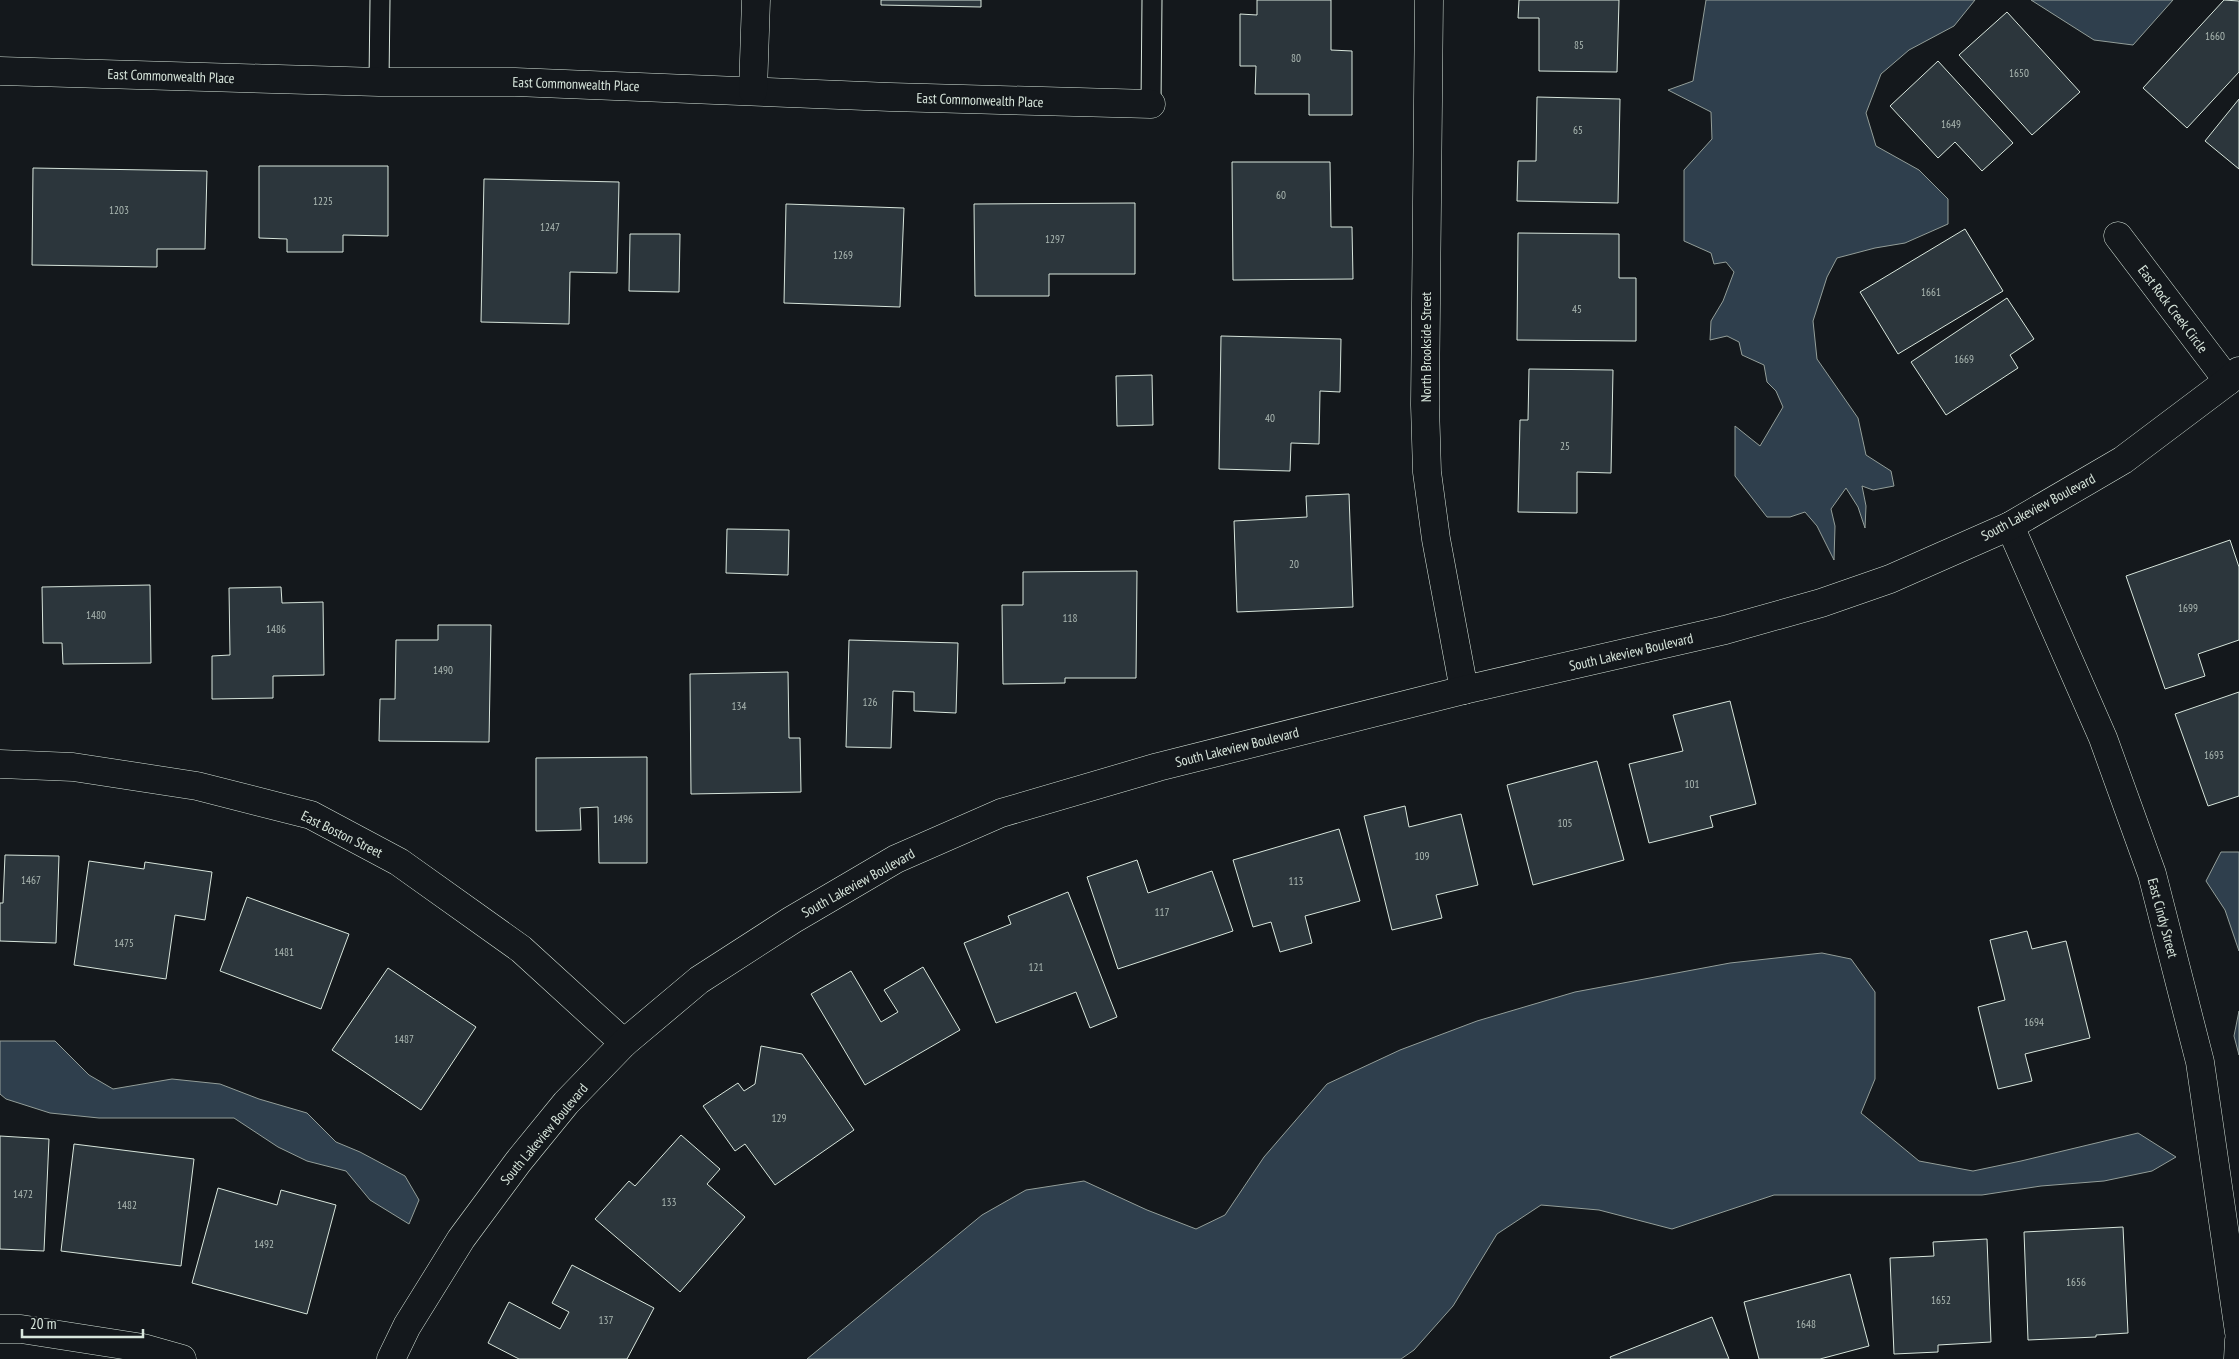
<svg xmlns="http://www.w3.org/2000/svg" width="2239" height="1359" font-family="'PT Sans Narrow',sans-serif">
<rect width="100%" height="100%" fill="#14181c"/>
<g fill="#2f3f4d" stroke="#939e99">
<path d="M 1706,0 L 1975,0 L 1954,26 L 1909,50 L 1881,74 L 1866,113 L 1876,146 L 1919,170 L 1948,199 L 1948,224 L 1905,243 L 1875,248 L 1837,258 L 1827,277 L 1813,321 L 1817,359 L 1858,418 L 1866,455 L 1891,471 L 1894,486 L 1873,490 L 1862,486 L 1866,506 L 1865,528 L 1858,507 L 1846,488 L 1831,509 L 1835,526 L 1834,560 L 1817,526 L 1805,512 L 1790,517 L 1767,517 L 1735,476 L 1735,426 L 1760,446 L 1783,407 L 1776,391 L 1767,382 L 1764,365 L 1742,355 L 1739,342 L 1727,336 L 1710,340 L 1711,321 L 1723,301 L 1734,272 L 1726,262 L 1714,264 L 1711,253 L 1684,241 L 1684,170 L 1712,139 L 1711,112 L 1668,90 L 1693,81 Z"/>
<path d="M 2031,0 L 2173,0 L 2133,45 L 2094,40 Z"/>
<path d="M 2221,852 L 2239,852 L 2239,951 L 2225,910 L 2206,881 Z"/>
<path d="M 1822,953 L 1851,959 L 1875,992 L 1875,1079 L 1861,1113 L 1919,1161 L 1973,1171 L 2021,1161 L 2138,1133 L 2176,1157 L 2152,1171 L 2104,1181 L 2041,1186 L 1982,1195 L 1774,1195 L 1672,1229 L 1599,1210 L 1541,1205 L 1497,1234 L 1453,1306 L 1414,1350 L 1401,1359 L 807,1359 L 982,1215 L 1026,1190 L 1084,1181 L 1147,1210 L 1196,1229 L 1225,1215 L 1264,1157 L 1327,1084 L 1400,1050 L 1477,1021 L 1575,992 L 1730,963 Z"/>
<path d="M 2239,1011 L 2239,1055 L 2234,1036 Z"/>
<path d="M 0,1041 L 55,1041 L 89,1075 L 113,1089 L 172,1079 L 220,1084 L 259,1099 L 307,1113 L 336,1142 L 360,1152 L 405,1176 L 419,1200 L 409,1224 L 370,1200 L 346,1171 L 307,1161 L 278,1147 L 234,1118 L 99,1118 L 50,1113 L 6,1099 L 0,1094 Z"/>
</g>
<g fill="#2c363c" stroke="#d8e6dc">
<path d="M 881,0 L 981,0 L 981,7 L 881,5 Z"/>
<path d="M 1257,0 L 1331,0 L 1331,50 L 1352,51 L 1352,115 L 1309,115 L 1309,94 L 1255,94 L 1256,66 L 1240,66 L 1240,14 L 1257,15 Z"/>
<path d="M 1519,0 L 1619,0 L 1617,72 L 1539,71 L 1539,18 L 1518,18 Z"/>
<path d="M 2224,0 L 2239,1 L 2239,72 L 2187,128 L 2143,88 Z"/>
<path d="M 2007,12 L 2080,92 L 2032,135 L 1959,55 Z"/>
<path d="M 1938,61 L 2013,143 L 1982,171 L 1955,142 L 1938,158 L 1890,106 Z"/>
<path d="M 1537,97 L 1620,99 L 1618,203 L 1517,201 L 1518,161 L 1536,161 Z"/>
<path d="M 2239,99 L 2239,169 L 2205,141 Z"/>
<path d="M 1232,162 L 1330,162 L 1331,227 L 1352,227 L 1353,279 L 1233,280 Z"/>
<path d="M 259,166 L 388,166 L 388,236 L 343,235 L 343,252 L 287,252 L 287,239 L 259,238 Z"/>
<path d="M 33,168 L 207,171 L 205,249 L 157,249 L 157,267 L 32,265 Z"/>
<path d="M 484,179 L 619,182 L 617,273 L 570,272 L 569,324 L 481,322 Z"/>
<path d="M 1135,203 L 1135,274 L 1049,274 L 1049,296 L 975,296 L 974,204 Z"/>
<path d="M 786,204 L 904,208 L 900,307 L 784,303 Z"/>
<path d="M 1965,229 L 2003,291 L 1898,354 L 1860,292 Z"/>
<path d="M 1518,233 L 1619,234 L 1619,278 L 1636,278 L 1636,341 L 1517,340 Z"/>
<path d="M 630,234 L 680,234 L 679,292 L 629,291 Z"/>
<path d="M 2007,298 L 2034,339 L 2010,355 L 2018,368 L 1946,415 L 1911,362 Z"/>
<path d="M 1221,336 L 1341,339 L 1340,392 L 1320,391 L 1319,444 L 1291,443 L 1290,471 L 1219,469 Z"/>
<path d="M 1529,369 L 1613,370 L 1611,473 L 1577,472 L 1577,513 L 1518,512 L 1520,420 L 1528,420 Z"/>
<path d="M 1152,375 L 1153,425 L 1117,426 L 1116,376 Z"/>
<path d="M 1349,494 L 1353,607 L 1237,612 L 1234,521 L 1307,517 L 1306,496 Z"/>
<path d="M 727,529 L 789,530 L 788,575 L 726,573 Z"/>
<path d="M 2230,540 L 2239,567 L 2239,640 L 2198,654 L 2205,676 L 2165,689 L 2126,576 Z"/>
<path d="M 1137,571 L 1136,678 L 1065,678 L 1065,683 L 1003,684 L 1002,605 L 1023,605 L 1023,572 Z"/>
<path d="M 150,585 L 151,663 L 63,664 L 62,643 L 43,643 L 42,587 Z"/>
<path d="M 281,587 L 282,603 L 323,602 L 324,675 L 273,676 L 273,698 L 212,699 L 212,656 L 230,655 L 229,588 Z"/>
<path d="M 438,625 L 491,625 L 489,742 L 379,741 L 380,699 L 395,699 L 396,640 L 438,640 Z"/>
<path d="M 849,640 L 958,643 L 956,713 L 914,711 L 914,692 L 893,691 L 891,748 L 846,747 Z"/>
<path d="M 788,672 L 789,738 L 800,738 L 801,792 L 691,794 L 690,674 Z"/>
<path d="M 2239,692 L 2239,796 L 2208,806 L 2175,714 Z"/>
<path d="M 1730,701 L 1756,804 L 1710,816 L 1713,827 L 1649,843 L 1629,764 L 1683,751 L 1673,715 Z"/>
<path d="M 647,757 L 647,863 L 599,863 L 598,807 L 580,808 L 581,830 L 536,831 L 536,758 Z"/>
<path d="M 1597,761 L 1624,860 L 1533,885 L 1507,785 Z"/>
<path d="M 1405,806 L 1409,827 L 1461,814 L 1478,885 L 1436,895 L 1442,918 L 1392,930 L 1364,816 Z"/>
<path d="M 1339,829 L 1360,901 L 1305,916 L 1312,943 L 1280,952 L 1271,922 L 1253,927 L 1233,860 Z"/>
<path d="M 5,855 L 59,856 L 56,943 L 0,941 L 0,903 L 3,903 Z"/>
<path d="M 1137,860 L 1148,893 L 1212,871 L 1233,931 L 1118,969 L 1087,877 Z"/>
<path d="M 89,861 L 144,869 L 145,862 L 212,872 L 205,920 L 175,915 L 166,979 L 74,965 Z"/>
<path d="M 1068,892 L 1117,1017 L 1090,1028 L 1076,992 L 996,1023 L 964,943 L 1011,924 L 1008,916 Z"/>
<path d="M 247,897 L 349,934 L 321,1009 L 220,971 Z"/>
<path d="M 2027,931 L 2032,949 L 2066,941 L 2090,1038 L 2025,1054 L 2032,1081 L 1998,1089 L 1978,1007 L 2005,1000 L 1990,940 Z"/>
<path d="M 923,967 L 960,1030 L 865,1085 L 811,994 L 851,971 L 881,1022 L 898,1012 L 884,990 Z"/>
<path d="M 388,968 L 476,1027 L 421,1110 L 332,1050 Z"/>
<path d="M 761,1046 L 802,1054 L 854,1130 L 775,1185 L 745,1144 L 735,1151 L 703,1106 L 738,1083 L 744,1091 L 755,1084 Z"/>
<path d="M 681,1135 L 720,1169 L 707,1184 L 745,1217 L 680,1292 L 595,1219 L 629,1181 L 635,1186 Z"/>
<path d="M 0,1136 L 49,1139 L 44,1251 L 0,1249 Z"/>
<path d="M 74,1144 L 194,1159 L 181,1266 L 61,1251 Z"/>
<path d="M 218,1188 L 277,1205 L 281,1190 L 336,1205 L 307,1314 L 192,1283 Z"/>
<path d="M 2123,1227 L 2128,1333 L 2096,1335 L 2096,1337 L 2028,1340 L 2024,1232 Z"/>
<path d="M 1987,1239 L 1991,1342 L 1938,1345 L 1938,1352 L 1894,1354 L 1890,1258 L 1934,1256 L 1933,1242 Z"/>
<path d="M 572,1265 L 654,1308 L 627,1359 L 519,1359 L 488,1343 L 509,1302 L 560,1329 L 569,1312 L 552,1303 Z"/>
<path d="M 1850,1274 L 1869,1346 L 1820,1359 L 1759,1359 L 1744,1302 Z"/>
<path d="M 1712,1317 L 1729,1359 L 1611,1359 L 1610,1357 Z"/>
</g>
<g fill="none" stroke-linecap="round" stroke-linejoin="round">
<defs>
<g id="service">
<path d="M 379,82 L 380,0"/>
<path d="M 1151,104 L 1152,0"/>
</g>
<g id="minor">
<path d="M 1429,0 L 1425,405 L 1427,472 L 1436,539 L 1464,690"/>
<path d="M 0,71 L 379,82 L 515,82 L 890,97 L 1151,104"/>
<path d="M 753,91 L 756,0"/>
<path d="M 2118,236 L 2228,381"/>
<path d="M 2010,526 L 2103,738 L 2152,874 L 2200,1062 L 2239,1332"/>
<path d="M 0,764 L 73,767 L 197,786 L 311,815 L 399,862 L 521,949 L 624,1043"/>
<path d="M 0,1329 L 21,1329 L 143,1348 L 182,1359"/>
<path d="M 2238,1359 L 2239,1340"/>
</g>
<path id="tertiary" d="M 391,1359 L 407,1326 L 461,1239 L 518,1162 L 566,1103 L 624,1043 L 699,980 L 792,920 L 896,859 L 1001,813 L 1158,767 L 1464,690 L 1725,630 L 1821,603 L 1890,579 L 2010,526 L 2123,460 L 2228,381 L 2239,371"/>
</defs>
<use href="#service" stroke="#d8e6dc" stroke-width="21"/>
<use href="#minor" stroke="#d8e6dc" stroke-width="29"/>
<use href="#tertiary" stroke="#d8e6dc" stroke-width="29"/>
<use href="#service" stroke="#14181c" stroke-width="19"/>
<use href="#minor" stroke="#14181c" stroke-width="28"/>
<use href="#tertiary" stroke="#14181c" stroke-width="28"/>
</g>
<g text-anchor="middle" stroke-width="4" stroke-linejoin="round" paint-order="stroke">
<g font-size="11" fill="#adbab4">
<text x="2215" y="40">1660</text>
<text x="1579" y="49">85</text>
<text x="1296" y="62">80</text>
<text x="2019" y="77">1650</text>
<text x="1951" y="128">1649</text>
<text x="1578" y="134">65</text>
<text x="1281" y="199">60</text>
<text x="323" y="205">1225</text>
<text x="119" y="214">1203</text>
<text x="550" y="231">1247</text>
<text x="1055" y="243">1297</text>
<text x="843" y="259">1269</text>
<text x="1931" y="296">1661</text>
<text x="1577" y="313">45</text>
<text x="1964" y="363">1669</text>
<text x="1270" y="422">40</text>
<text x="1565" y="450">25</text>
<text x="1294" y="568">20</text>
<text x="2188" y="612">1699</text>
<text x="96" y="619">1480</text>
<text x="1070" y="622">118</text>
<text x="276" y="633">1486</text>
<text x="443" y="674">1490</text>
<text x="870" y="706">126</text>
<text x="739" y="710">134</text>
<text x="2214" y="759">1693</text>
<text x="1692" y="788">101</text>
<text x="623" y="823">1496</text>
<text x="1565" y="827">105</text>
<text x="1422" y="860">109</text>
<text x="31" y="884">1467</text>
<text x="1296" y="885">113</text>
<text x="1162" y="916">117</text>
<text x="124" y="947">1475</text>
<text x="284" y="956">1481</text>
<text x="1036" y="971">121</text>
<text x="2034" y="1026">1694</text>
<text x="404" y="1043">1487</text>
<text x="779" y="1122">129</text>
<text x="23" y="1198">1472</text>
<text x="669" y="1206">133</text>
<text x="127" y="1209">1482</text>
<text x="264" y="1248">1492</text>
<text x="2076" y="1286">1656</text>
<text x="1941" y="1304">1652</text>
<text x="606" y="1324">137</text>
<text x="1806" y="1328">1648</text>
</g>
<g font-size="14" fill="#d8e6dc" stroke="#14181c">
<text transform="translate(171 76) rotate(2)" y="5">East Commonwealth Place</text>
<text transform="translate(576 84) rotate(2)" y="5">East Commonwealth Place</text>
<text transform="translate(980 100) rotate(2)" y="5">East Commonwealth Place</text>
<text transform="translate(2173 309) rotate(53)" y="5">East Rock Creek Circle</text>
<text transform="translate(1426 347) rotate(-90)" y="5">North Brookside Street</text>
<text transform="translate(2038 507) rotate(-28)" y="5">South Lakeview Boulevard</text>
<text transform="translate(1631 652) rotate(-13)" y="5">South Lakeview Boulevard</text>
<text transform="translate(1237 747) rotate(-14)" y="5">South Lakeview Boulevard</text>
<text transform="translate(342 834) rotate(26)" y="5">East Boston Street</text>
<text transform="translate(858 883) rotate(-29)" y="5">South Lakeview Boulevard</text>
<text transform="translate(2163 918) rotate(75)" y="5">East Cindy Street</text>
<text transform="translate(544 1134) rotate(-50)" y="5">South Lakeview Boulevard</text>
</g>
</g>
<path d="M22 1329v8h121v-8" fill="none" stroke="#d8e6dc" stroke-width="2.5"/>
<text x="30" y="1329" font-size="15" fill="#d8e6dc" stroke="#14181c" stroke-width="4" paint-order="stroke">20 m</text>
</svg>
